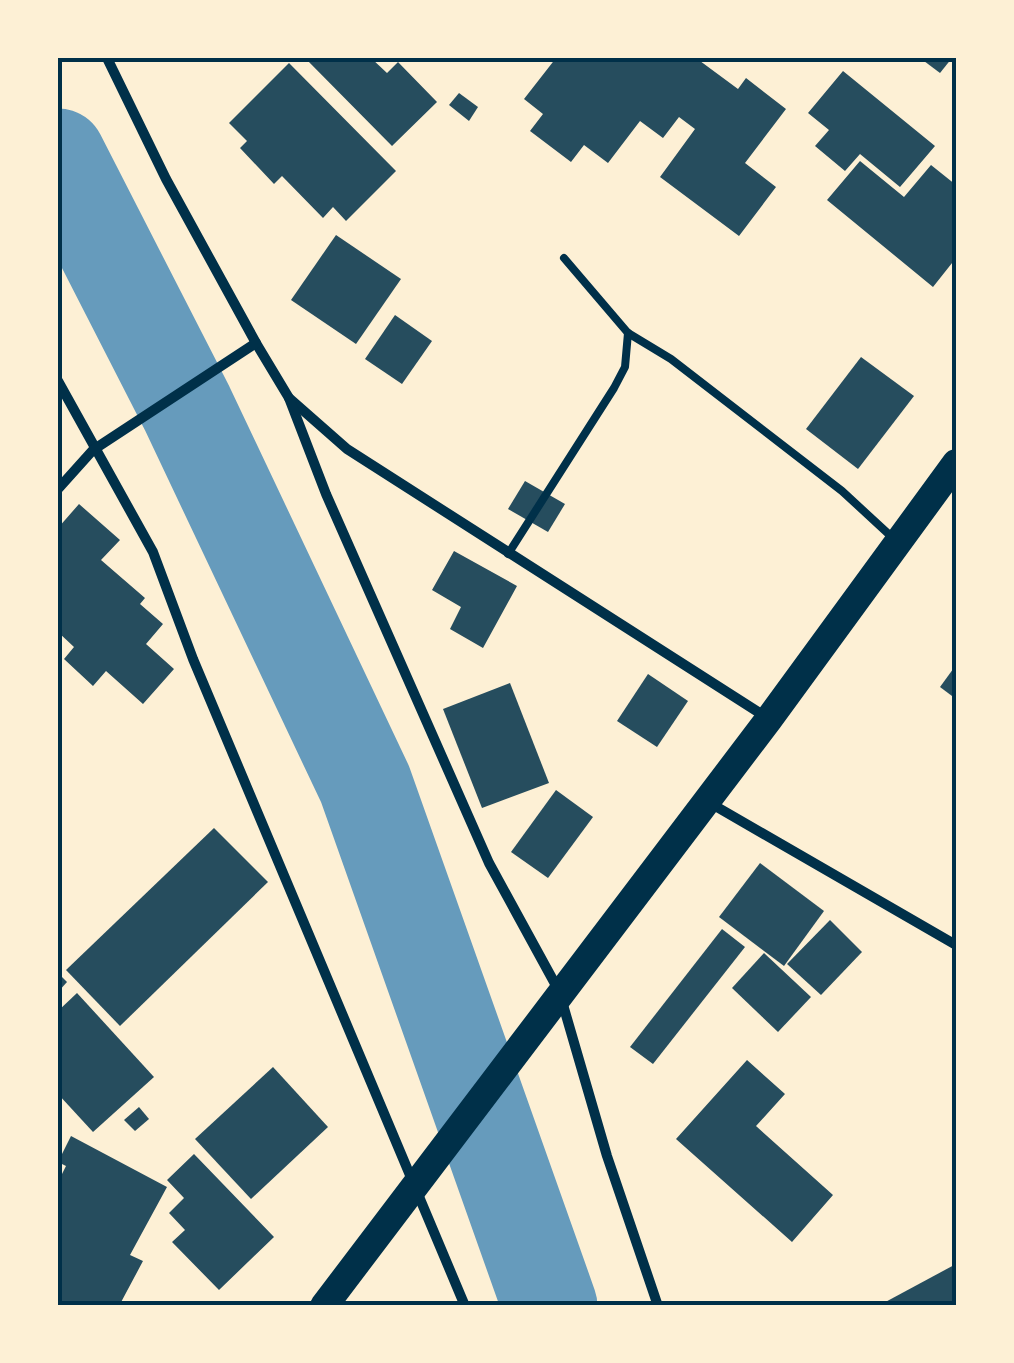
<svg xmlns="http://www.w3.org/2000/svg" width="1014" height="1363" font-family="Helvetica,sans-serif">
<rect width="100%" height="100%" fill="#fdf0d5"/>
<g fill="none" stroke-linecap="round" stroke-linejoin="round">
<path stroke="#669bbc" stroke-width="95" d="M 58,156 L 187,408 L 365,784 L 550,1306"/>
</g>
<g fill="#264d5e">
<path d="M 305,58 L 371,58 L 387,73 L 398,62 L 437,102 L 392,146 Z"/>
<path d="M 556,58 L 696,58 L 738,89 L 746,78 L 786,109 L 745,163 L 776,187 L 739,236 L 660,177 L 695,129 L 679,117 L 663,138 L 640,121 L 608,163 L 584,145 L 571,162 L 530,131 L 543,114 L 524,99 Z"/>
<path d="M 920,58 L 952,58 L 940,73 Z"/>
<path d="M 289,63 L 396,171 L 346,221 L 333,207 L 323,218 L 282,176 L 274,184 L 240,148 L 247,141 L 229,123 Z"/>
<path d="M 843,71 L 935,146 L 900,187 L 860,154 L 845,171 L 815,146 L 829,130 L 808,113 Z"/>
<path d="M 459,93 L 478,107 L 469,121 L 449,105 Z"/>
<path d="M 860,161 L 904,197 L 931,165 L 956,185 L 956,258 L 933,287 L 827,200 Z"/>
<path d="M 336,235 L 401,279 L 356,344 L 291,300 Z"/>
<path d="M 395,315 L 432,341 L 402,384 L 365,359 Z"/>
<path d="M 861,357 L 914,396 L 858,469 L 806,429 Z"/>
<path d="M 525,481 L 565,504 L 548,532 L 508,509 Z"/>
<path d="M 79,504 L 120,540 L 101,560 L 145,598 L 140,604 L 163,624 L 146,644 L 174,669 L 143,704 L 106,671 L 93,686 L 64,659 L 74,647 L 58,632 L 58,528 Z"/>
<path d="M 454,551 L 517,586 L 483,648 L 450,629 L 461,607 L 432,590 Z"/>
<path d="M 956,665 L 956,699 L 940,687 Z"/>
<path d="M 648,674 L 688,701 L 657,747 L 617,721 Z"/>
<path d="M 510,683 L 549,783 L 482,808 L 443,709 Z"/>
<path d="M 556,790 L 593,817 L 548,878 L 511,852 Z"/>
<path d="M 214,828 L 268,882 L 120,1026 L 66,970 Z"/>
<path d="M 760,863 L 824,911 L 784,966 L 719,917 Z"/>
<path d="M 830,920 L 862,952 L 821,995 L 787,964 Z"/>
<path d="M 722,929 L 745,947 L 653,1064 L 630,1047 Z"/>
<path d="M 764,953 L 811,997 L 778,1032 L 732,988 Z"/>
<path d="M 58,973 L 67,982 L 58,992 Z"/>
<path d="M 77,993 L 154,1077 L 93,1132 L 58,1094 L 58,1011 Z"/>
<path d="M 747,1060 L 785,1094 L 756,1126 L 833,1195 L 792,1242 L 676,1139 Z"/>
<path d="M 273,1067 L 328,1127 L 251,1199 L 195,1139 Z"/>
<path d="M 139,1107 L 149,1119 L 135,1131 L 124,1120 Z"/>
<path d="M 71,1136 L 167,1187 L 130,1255 L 143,1261 L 119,1306 L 58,1306 L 58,1182 L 66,1166 L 58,1162 Z"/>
<path d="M 194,1154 L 274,1237 L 219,1290 L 172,1242 L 185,1230 L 169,1213 L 184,1198 L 167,1180 Z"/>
<path d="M 956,1264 L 956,1306 L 878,1306 Z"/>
</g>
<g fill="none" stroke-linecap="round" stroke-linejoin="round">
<g stroke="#003049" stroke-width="8">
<path d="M 564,258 L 628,333 L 671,359 L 842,491 L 894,539"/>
<path d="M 508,554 L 614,388 L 625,367 L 628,333"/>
</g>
<g stroke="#003049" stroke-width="10">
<path d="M 107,58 L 166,179 L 256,343 L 289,398 L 347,449 L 769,719"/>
<path d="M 58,381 L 153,552 L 193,659 L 465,1306"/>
<path d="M 289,398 L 326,494 L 489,863 L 559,991 L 607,1156 L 658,1306"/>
<path d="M 58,489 L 93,450 L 256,343"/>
<path d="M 710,803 L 956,945"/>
</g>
<path stroke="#003049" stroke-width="28" d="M 324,1306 L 769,719 L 956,463"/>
</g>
<rect width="1014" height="1363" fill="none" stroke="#fdf0d5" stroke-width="120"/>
<rect x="60" y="60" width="894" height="1243" fill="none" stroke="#003049" stroke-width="4"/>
</svg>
